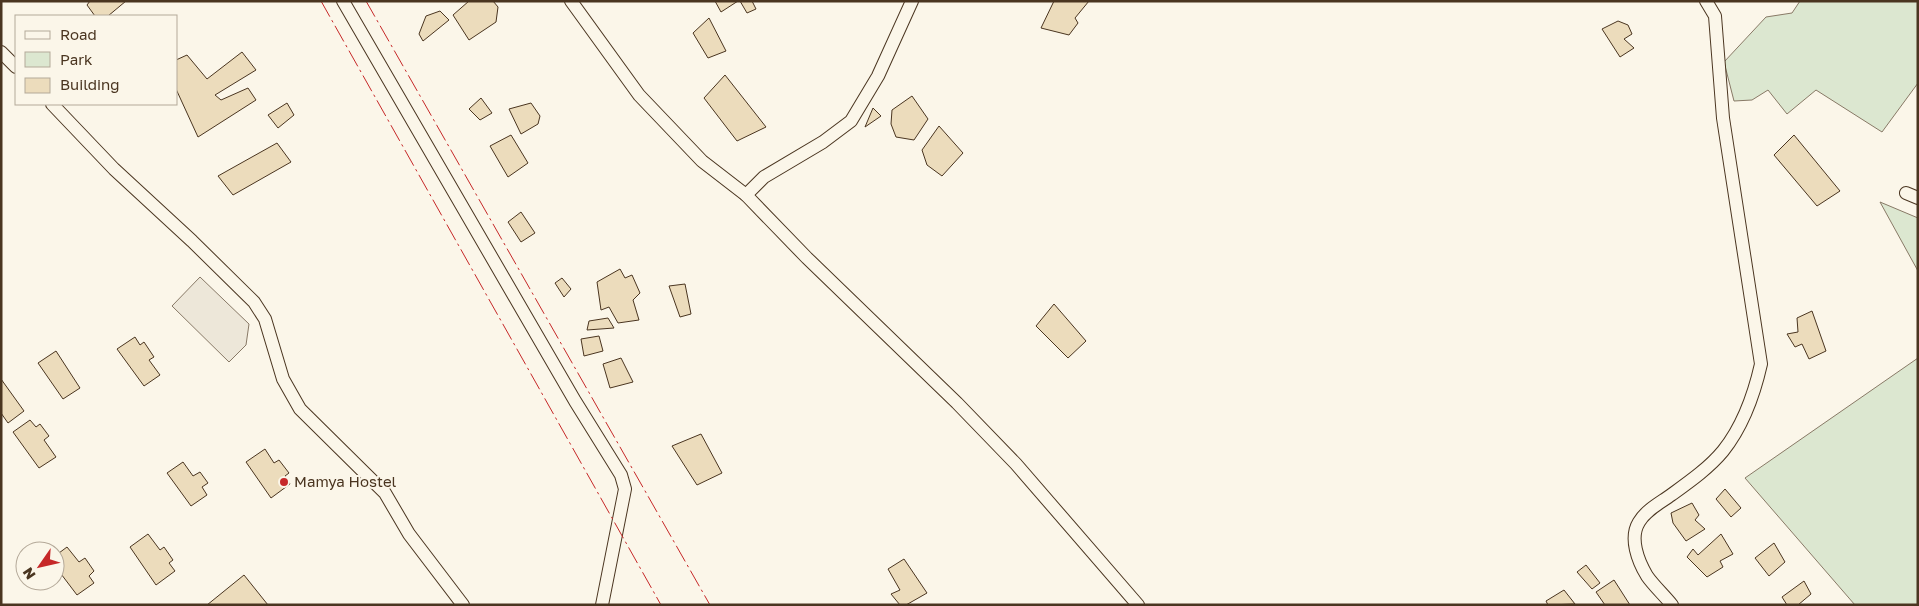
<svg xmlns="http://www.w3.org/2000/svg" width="1919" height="606" font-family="'Golos Text',sans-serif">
<rect width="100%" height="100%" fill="#fbf6e9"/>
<g fill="#dce7d0" stroke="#887966">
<path d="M 1800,1 L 1918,1 L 1918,83 L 1882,132 L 1816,90 L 1787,114 L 1768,90 L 1752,100 L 1734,101 L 1724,62 L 1766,17 L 1792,13 Z"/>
<path d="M 1880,202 L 1918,218 L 1918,271 Z"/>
<path d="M 1918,358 L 1918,605 L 1855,605 L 1745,478 Z"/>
</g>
<path fill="#ede7d9" stroke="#887966" d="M 200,277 L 249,324 L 246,345 L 229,362 L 172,306 Z"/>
<g fill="#ecdcbc" stroke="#4a3520">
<path d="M 90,1 L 126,1 L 108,16 L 95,16 L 87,5 Z"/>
<path d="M 469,1 L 493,1 L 498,7 L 496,22 L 469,40 L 453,15 Z"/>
<path d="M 715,1 L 738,1 L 721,12 Z"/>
<path d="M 740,1 L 752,1 L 756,9 L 747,13 Z"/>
<path d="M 1054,1 L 1089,1 L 1075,18 L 1078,23 L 1069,35 L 1041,28 Z"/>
<path d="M 440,11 L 449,20 L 423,41 L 419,34 L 426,16 Z"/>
<path d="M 709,18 L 726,51 L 708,58 L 693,33 Z"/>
<path d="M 1618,21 L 1628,25 L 1632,34 L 1624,39 L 1634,48 L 1620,57 L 1602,29 Z"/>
<path d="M 242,52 L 256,70 L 215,95 L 221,100 L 248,88 L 256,100 L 198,137 L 176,89 L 176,60 L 187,55 L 207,79 Z"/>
<path d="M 725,75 L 766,127 L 737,141 L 704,98 Z"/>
<path d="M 912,96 L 928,119 L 914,140 L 896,137 L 891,124 L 892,110 Z"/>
<path d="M 481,98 L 492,113 L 480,120 L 469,109 Z"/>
<path d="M 287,103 L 294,115 L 278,128 L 268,115 Z"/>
<path d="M 531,103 L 540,116 L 538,124 L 521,134 L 509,109 Z"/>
<path d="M 873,108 L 881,116 L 865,127 Z"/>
<path d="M 939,126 L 963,153 L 942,176 L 927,165 L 922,150 Z"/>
<path d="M 511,135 L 528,163 L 508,177 L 490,146 Z"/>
<path d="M 1794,135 L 1840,191 L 1817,206 L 1774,155 Z"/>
<path d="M 277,143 L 291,162 L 233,195 L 218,176 Z"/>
<path d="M 521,212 L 535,233 L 521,242 L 508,222 Z"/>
<path d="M 620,269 L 625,278 L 632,275 L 640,293 L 633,300 L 639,320 L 618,323 L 609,307 L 601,310 L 597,282 Z"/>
<path d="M 562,278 L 571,289 L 564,297 L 555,283 Z"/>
<path d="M 685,284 L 691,314 L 680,317 L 669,286 Z"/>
<path d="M 1054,304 L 1086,341 L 1068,358 L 1036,326 Z"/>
<path d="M 1812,311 L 1826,351 L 1809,359 L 1802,344 L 1795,347 L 1787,334 L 1798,332 L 1797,318 Z"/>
<path d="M 608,318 L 614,328 L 587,330 L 589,321 Z"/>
<path d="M 599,336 L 603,351 L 584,356 L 581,339 Z"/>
<path d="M 135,337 L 140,345 L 144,342 L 154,357 L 149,360 L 160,375 L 144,386 L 117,349 Z"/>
<path d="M 56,351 L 80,388 L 63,399 L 38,363 Z"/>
<path d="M 621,358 L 633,382 L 610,388 L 603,364 Z"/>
<path d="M 1,379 L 24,411 L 8,423 L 1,413 Z"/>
<path d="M 30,420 L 36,427 L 40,424 L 49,436 L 44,440 L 56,457 L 39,468 L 13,432 Z"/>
<path d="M 701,434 L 722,473 L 697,485 L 672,446 Z"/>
<path d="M 265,449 L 274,463 L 279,460 L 289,473 L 285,476 L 290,484 L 271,498 L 246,462 Z"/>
<path d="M 183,462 L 193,476 L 200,472 L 208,483 L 202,487 L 207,495 L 191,506 L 167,473 Z"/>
<path d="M 1725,489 L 1741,508 L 1731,517 L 1716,499 Z"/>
<path d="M 1692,503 L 1699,515 L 1695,520 L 1705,529 L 1686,541 L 1673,523 L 1671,513 Z"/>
<path d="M 148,534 L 160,550 L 164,547 L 173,560 L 169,563 L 175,571 L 156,585 L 130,547 Z"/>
<path d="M 1721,534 L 1733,554 L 1720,561 L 1723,567 L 1707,577 L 1687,557 L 1693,549 L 1698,555 Z"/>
<path d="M 1774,543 L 1785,562 L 1769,576 L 1755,558 Z"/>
<path d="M 67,547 L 79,562 L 85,558 L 94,571 L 89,576 L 94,583 L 77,595 L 55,566 L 55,556 Z"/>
<path d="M 904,559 L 927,593 L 906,605 L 900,605 L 891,594 L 900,590 L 888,569 Z"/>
<path d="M 1586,565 L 1600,583 L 1592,589 L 1577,572 Z"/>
<path d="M 244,575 L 268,605 L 207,605 Z"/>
<path d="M 1614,580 L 1630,605 L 1605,605 L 1596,592 Z"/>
<path d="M 1804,581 L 1811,594 L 1798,605 L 1787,605 L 1782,597 Z"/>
<path d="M 1564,590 L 1575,604 L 1548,605 L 1546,601 Z"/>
</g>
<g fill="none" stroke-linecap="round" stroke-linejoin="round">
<defs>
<g id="street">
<path d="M 343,1 L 575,401 L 621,475 L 625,489 L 602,605"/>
<path d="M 571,1 L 639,95 L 702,161 L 746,195 L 807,258 L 957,403 L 1016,464 L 1138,605"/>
<path d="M 1,52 L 16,67"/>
<path d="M 52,104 L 114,169 L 192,241 L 254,302 L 265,319 L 283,379 L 300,409 L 385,493 L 409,534 L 463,605"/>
<path d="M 1906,193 L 1918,198"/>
<path d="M 746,195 L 764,177 L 823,142 L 851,121 L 878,76 L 912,1"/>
<path d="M 1672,605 C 1664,595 1654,586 1647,576 C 1638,561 1629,538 1639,522 C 1646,510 1660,503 1671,495 C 1689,482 1709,468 1723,451 C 1743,426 1754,395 1761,364 L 1723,118 L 1715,16 L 1706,1"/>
</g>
</defs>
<use href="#street" stroke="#4a3520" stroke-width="14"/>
<use href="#street" stroke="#fbf6e9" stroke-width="12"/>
<g stroke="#c62828" stroke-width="1" stroke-dasharray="18 4 2.5 4" stroke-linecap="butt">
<path d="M 321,1 L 661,605"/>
<path d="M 366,1 L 710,605"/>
</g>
</g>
<circle fill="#c62828" stroke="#fbf6e9" stroke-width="2" cx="284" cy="482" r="5"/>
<g text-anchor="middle" stroke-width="4" stroke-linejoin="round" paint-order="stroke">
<g font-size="15" fill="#4a3520" stroke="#fbf6e9" text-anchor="start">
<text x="294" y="487">Mamya Hostel</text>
</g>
</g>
<rect width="1919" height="606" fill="none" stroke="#4a3520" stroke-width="5"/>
<rect x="15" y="15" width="162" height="90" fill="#fbf6e9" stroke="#b4a999"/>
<rect x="25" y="31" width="25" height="8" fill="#fbf6e9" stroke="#b4a999"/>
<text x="60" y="40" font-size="15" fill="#4a3520">Road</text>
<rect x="25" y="52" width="25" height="15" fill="#dce7d0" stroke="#b4a999"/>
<text x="60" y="65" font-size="15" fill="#4a3520">Park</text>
<rect x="25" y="78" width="25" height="15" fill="#ecdcbc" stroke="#b4a999"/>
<text x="60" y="90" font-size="15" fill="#4a3520">Building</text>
<g transform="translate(40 566) rotate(236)"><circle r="24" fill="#fbf6e9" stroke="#b4a999"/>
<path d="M0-4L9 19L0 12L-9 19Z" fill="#c62828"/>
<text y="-8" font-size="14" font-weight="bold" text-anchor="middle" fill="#4a3520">N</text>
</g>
</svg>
